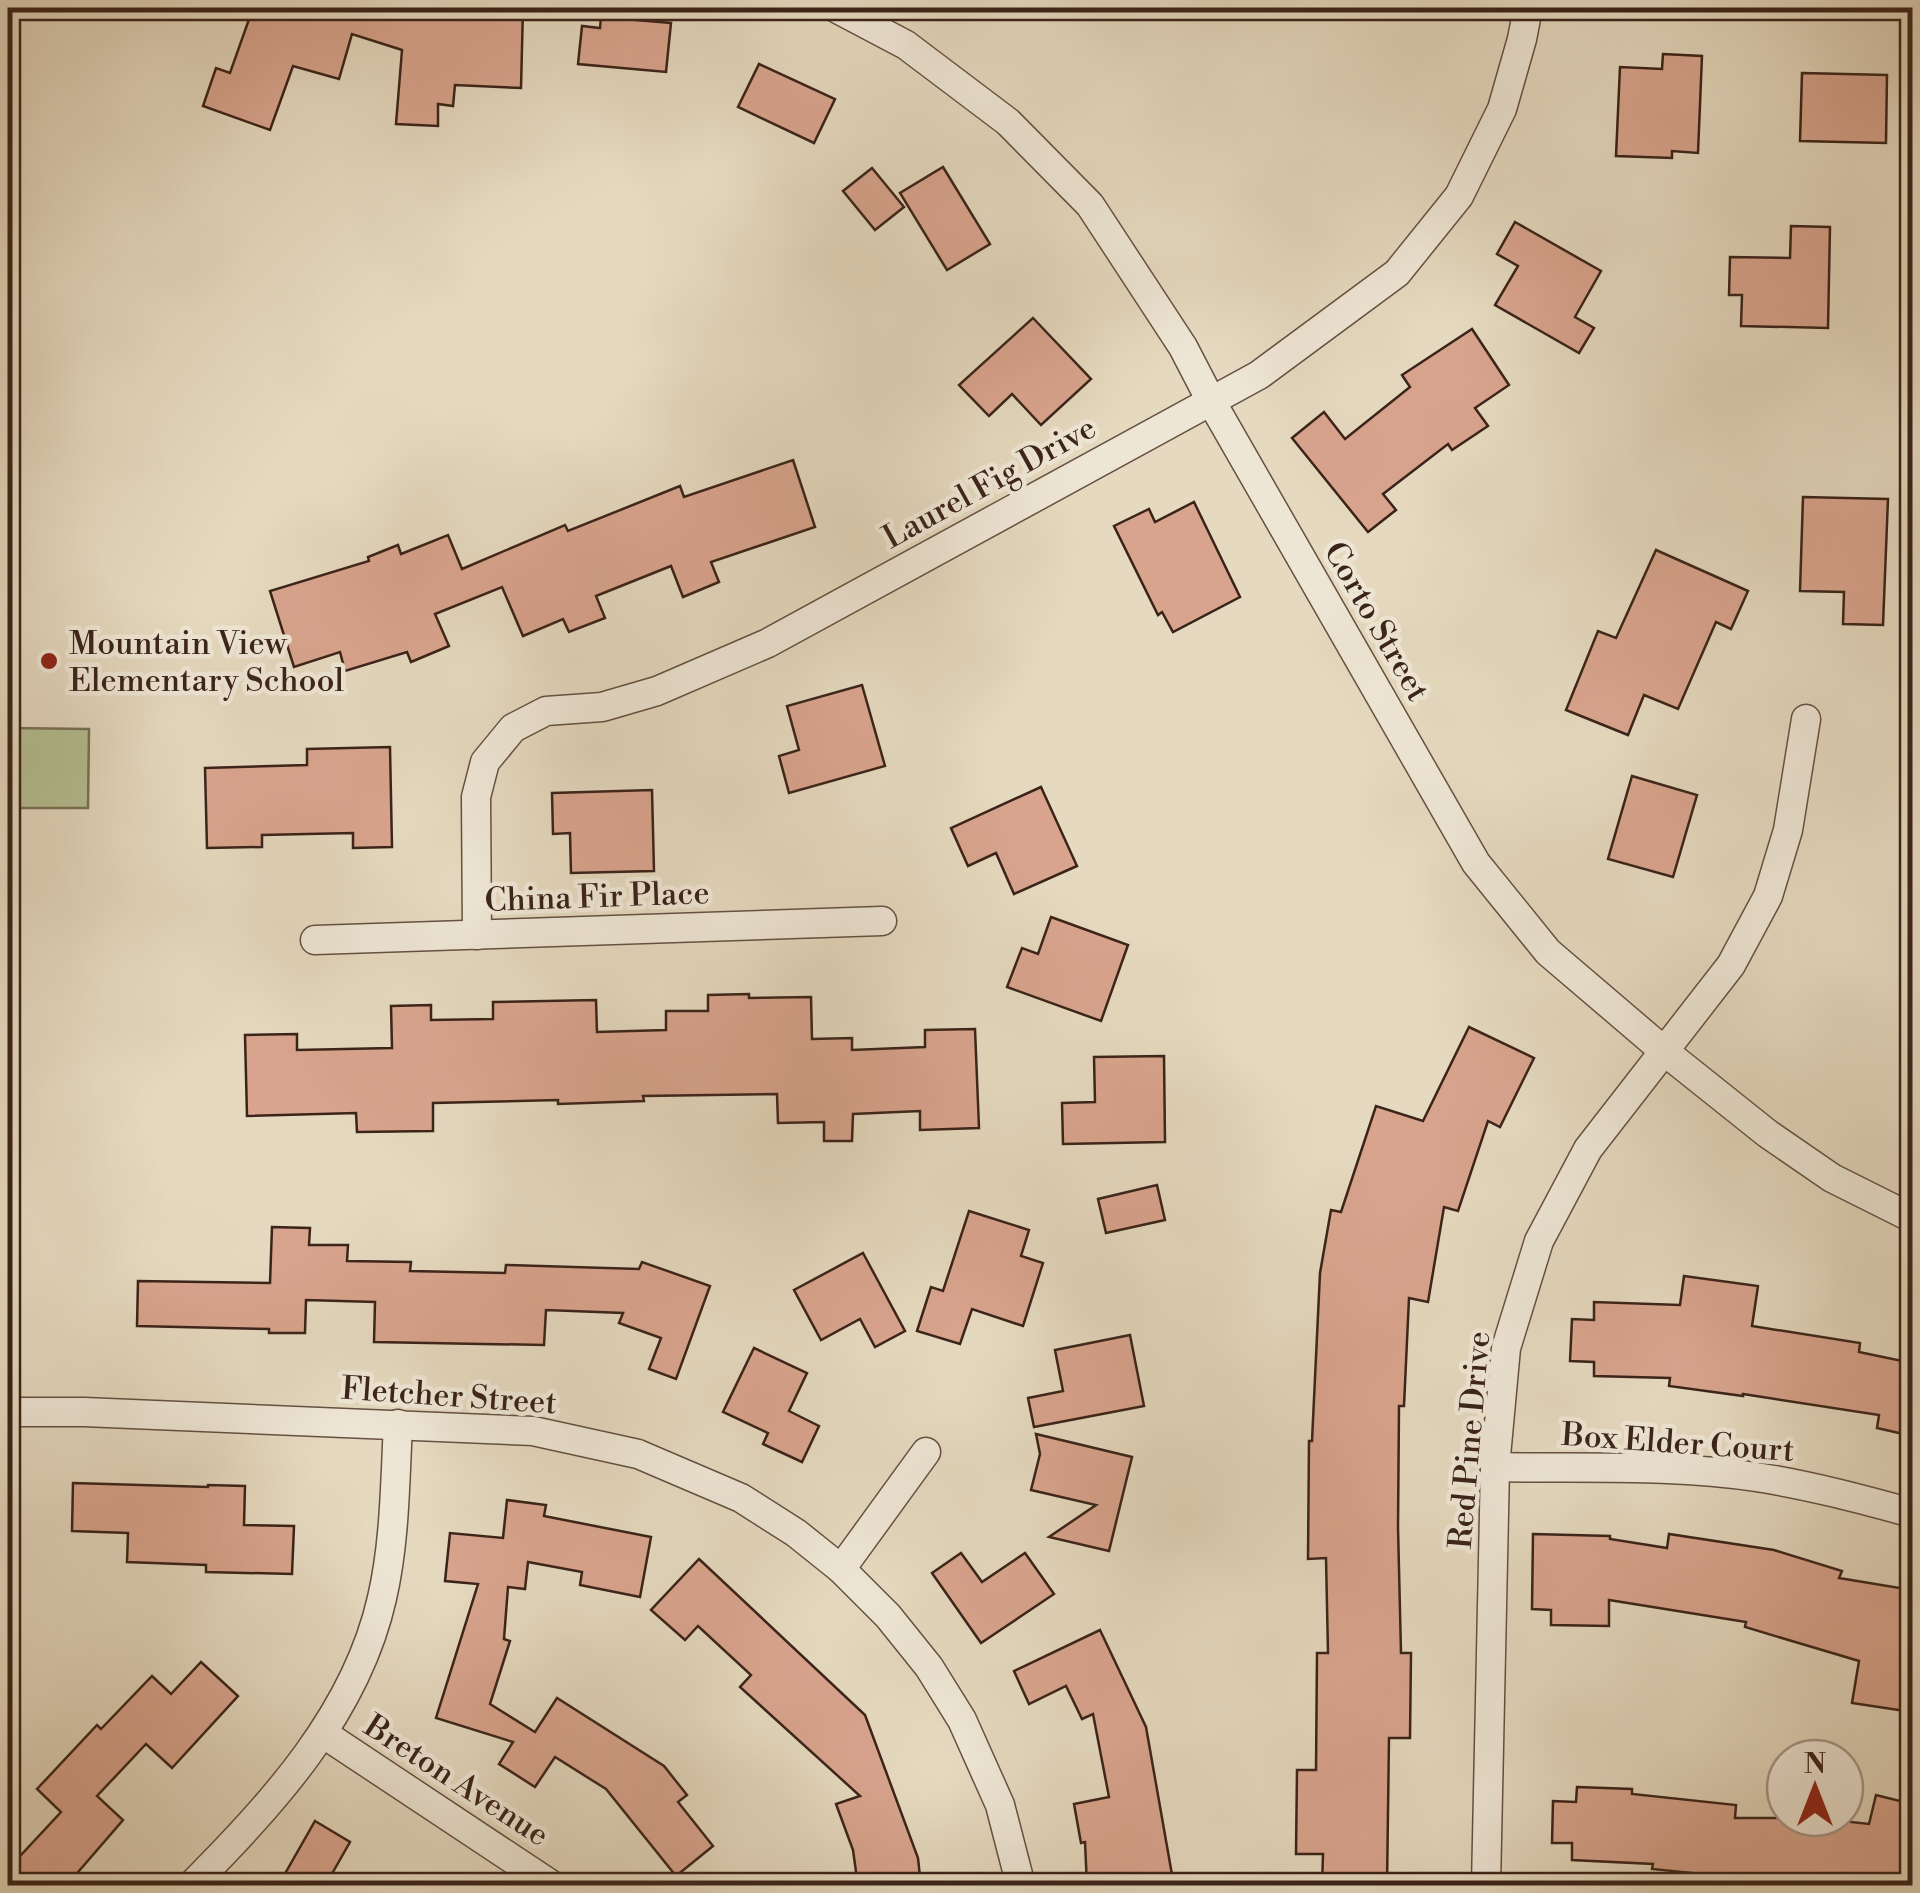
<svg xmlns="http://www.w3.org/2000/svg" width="1920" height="1893" font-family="'Libre Bodoni',serif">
<rect width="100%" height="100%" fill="#e5d9bf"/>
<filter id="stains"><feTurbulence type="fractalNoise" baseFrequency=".002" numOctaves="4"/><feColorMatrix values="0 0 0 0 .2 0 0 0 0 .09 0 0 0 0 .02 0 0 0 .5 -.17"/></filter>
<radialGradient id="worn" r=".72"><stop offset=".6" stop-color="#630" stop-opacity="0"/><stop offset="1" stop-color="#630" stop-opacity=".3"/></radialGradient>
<path fill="#b4bf92" stroke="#777156" stroke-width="2.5" d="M 8,728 L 89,729 L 88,808 L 8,808 Z"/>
<g fill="#d9a48e" stroke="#3a2319" stroke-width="2.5">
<path d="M 253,8 L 523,8 L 521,88 L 455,85 L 453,106 L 438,104 L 438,126 L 396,124 L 402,50 L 352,34 L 339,79 L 293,66 L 270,130 L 203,106 L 216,68 L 230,73 Z"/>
<path d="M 601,17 L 671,23 L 666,72 L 578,64 L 582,26 L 600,28 Z"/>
<path d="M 1663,54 L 1702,56 L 1698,153 L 1672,151 L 1672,158 L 1616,156 L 1620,67 L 1662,69 Z"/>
<path d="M 759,64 L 835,99 L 814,143 L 738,107 Z"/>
<path d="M 1802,73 L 1887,75 L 1886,143 L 1800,141 Z"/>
<path d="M 943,167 L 990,244 L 947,270 L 900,193 Z"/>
<path d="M 872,168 L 904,207 L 875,230 L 843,191 Z"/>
<path d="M 1515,222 L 1601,271 L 1575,317 L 1594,328 L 1579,353 L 1495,305 L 1518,266 L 1497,254 Z"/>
<path d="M 1791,226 L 1830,227 L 1828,328 L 1741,326 L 1742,295 L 1729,295 L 1730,257 L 1790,258 Z"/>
<path d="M 1033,318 L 1091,379 L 1041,425 L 1012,394 L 989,416 L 959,385 Z"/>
<path d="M 1472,329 L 1509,385 L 1475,408 L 1488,426 L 1452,450 L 1448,444 L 1383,494 L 1396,510 L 1368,532 L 1292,438 L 1324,412 L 1345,439 L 1410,387 L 1402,375 Z"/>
<path d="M 793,460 L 815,527 L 711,562 L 719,582 L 683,597 L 671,566 L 596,596 L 605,618 L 569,632 L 563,619 L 523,636 L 502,587 L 435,614 L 449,646 L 411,662 L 407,652 L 345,671 L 340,652 L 294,667 L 270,591 L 369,561 L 368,557 L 398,545 L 401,554 L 448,535 L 462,569 L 565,525 L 568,531 L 680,486 L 684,497 Z"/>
<path d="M 1803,497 L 1888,499 L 1883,625 L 1843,624 L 1844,592 L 1800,591 Z"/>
<path d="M 1194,502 L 1240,597 L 1173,632 L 1162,612 L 1158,615 L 1114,526 L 1149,509 L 1155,522 Z"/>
<path d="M 1656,550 L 1748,591 L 1731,629 L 1716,622 L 1678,709 L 1644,695 L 1628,735 L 1566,710 L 1598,631 L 1616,638 Z"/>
<path d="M 862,685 L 885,766 L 789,793 L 779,756 L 799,750 L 787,706 Z"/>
<path d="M 390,747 L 392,847 L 353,848 L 353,833 L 262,835 L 262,847 L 207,848 L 205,768 L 307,765 L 307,749 Z"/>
<path d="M 1632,776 L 1697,795 L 1673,877 L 1608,859 Z"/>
<path d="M 1041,787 L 1077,866 L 1014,894 L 996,853 L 968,866 L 951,828 Z"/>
<path d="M 652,790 L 654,871 L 571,873 L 570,833 L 553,834 L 552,793 Z"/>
<path d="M 1051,917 L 1128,945 L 1101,1021 L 1007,987 L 1022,948 L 1038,954 Z"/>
<path d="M 749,994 L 749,998 L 811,997 L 812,1039 L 852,1038 L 852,1050 L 925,1047 L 925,1030 L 975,1029 L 979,1128 L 920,1130 L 920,1111 L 853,1114 L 852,1141 L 824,1141 L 824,1122 L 778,1123 L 777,1094 L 643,1096 L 644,1101 L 558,1104 L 558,1100 L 433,1103 L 433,1131 L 357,1132 L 356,1113 L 247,1116 L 245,1035 L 297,1034 L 297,1050 L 392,1048 L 391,1006 L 431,1005 L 431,1020 L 493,1019 L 493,1002 L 596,1000 L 597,1032 L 666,1030 L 666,1011 L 708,1011 L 708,995 Z"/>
<path d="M 1469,1027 L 1534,1058 L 1500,1127 L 1488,1121 L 1458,1211 L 1444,1207 L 1428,1302 L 1409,1298 L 1404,1406 L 1399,1406 L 1398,1527 L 1401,1653 L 1411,1653 L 1410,1738 L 1389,1738 L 1387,1886 L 1322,1886 L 1323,1854 L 1296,1854 L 1297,1770 L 1316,1770 L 1317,1653 L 1328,1653 L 1326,1558 L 1308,1559 L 1309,1441 L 1312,1441 L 1320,1273 L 1331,1210 L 1341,1212 L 1376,1106 L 1423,1121 Z"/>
<path d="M 1164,1056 L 1165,1142 L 1063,1144 L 1062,1103 L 1095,1102 L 1094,1057 Z"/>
<path d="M 1157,1185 L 1165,1220 L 1106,1233 L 1098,1199 Z"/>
<path d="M 969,1211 L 1029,1230 L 1021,1256 L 1043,1263 L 1023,1326 L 972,1309 L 960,1344 L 917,1331 L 931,1287 L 943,1291 Z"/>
<path d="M 272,1227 L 310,1228 L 309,1245 L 348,1245 L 347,1261 L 411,1262 L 410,1271 L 505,1273 L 506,1265 L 639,1269 L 642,1262 L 710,1286 L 676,1379 L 649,1369 L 661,1338 L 619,1323 L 623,1313 L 546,1310 L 544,1345 L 374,1342 L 375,1302 L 306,1300 L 305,1333 L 269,1333 L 269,1329 L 137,1326 L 138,1281 L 270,1283 Z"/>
<path d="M 863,1253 L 905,1331 L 875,1347 L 860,1319 L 821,1340 L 794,1290 Z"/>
<path d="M 1684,1276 L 1758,1286 L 1752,1326 L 1860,1343 L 1859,1352 L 1912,1363 L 1912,1436 L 1877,1428 L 1879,1415 L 1743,1394 L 1743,1396 L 1669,1386 L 1670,1378 L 1594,1376 L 1594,1362 L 1570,1361 L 1572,1319 L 1594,1320 L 1594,1302 L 1680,1305 Z"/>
<path d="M 1130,1335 L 1144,1406 L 1034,1427 L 1028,1398 L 1063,1391 L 1055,1350 Z"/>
<path d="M 754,1348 L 807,1373 L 789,1411 L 819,1426 L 802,1462 L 763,1444 L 768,1433 L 723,1412 Z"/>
<path d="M 1036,1434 L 1132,1457 L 1109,1551 L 1049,1537 L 1096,1505 L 1031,1490 L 1040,1454 Z"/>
<path d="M 73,1483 L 208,1487 L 208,1485 L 245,1486 L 244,1525 L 294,1526 L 292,1574 L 206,1572 L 206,1565 L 127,1562 L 128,1533 L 72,1531 Z"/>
<path d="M 507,1500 L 546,1505 L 544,1516 L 651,1537 L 640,1597 L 580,1585 L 582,1572 L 528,1562 L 525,1589 L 508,1587 L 504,1639 L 510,1641 L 490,1704 L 535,1732 L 557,1698 L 664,1766 L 687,1795 L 678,1802 L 713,1846 L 676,1876 L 606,1789 L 555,1757 L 535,1787 L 499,1764 L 513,1742 L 436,1718 L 478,1584 L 445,1581 L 450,1533 L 503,1538 Z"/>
<path d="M 1533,1534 L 1610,1536 L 1610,1539 L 1667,1548 L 1669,1534 L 1774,1550 L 1842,1571 L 1839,1578 L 1912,1590 L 1912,1712 L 1852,1703 L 1859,1661 L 1745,1627 L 1746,1622 L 1609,1600 L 1609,1626 L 1551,1625 L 1551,1610 L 1532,1609 Z"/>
<path d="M 961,1553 L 982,1582 L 1025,1553 L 1054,1594 L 981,1643 L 932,1573 Z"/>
<path d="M 699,1559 L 865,1715 L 918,1858 L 921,1886 L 858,1886 L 853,1850 L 836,1804 L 860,1796 L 740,1687 L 751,1675 L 698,1626 L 685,1640 L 651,1610 Z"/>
<path d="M 1100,1630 L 1146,1727 L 1174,1886 L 1087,1886 L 1085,1842 L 1081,1843 L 1074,1804 L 1109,1797 L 1093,1714 L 1082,1719 L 1066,1686 L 1029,1704 L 1014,1671 Z"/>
<path d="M 201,1662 L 238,1696 L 172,1768 L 146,1744 L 97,1796 L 123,1820 L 66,1886 L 8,1886 L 8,1869 L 61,1812 L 37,1789 L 97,1725 L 101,1729 L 152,1676 L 171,1694 Z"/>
<path d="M 1577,1787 L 1632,1789 L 1632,1794 L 1736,1805 L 1735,1818 L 1814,1818 L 1869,1824 L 1876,1795 L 1912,1804 L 1912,1886 L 1771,1886 L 1772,1881 L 1652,1869 L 1653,1864 L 1572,1860 L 1572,1843 L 1552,1843 L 1553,1801 L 1576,1802 Z"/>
<path d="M 315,1821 L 350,1842 L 325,1886 L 278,1886 Z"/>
</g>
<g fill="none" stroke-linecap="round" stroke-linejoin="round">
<defs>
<g id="street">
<path d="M 836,8 L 906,45 L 1008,122 L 1090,205 L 1183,347 L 1211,401 L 1476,863 L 1548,952 L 1664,1051 L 1768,1134 L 1832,1178 L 1912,1218"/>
<path d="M 477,935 L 476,797 L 485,762 L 513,728 L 546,711 L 602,707 L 657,691 L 768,643 L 1259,375 L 1397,273 L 1459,196 L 1502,109 L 1522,39 L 1528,8"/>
<path d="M 315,940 L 882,921"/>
<path d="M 8,1412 L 84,1412 L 533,1431 L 638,1454 L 741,1498 L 796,1533 L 841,1569 L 888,1616 L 929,1667 L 962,1720 L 1000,1805 L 1021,1886"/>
<path d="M 1495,1467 C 1581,1469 1670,1464 1756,1477 C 1809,1485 1861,1499 1912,1513"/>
<path d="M 841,1569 L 926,1452"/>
<path d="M 324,1734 L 553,1886"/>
<path d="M 191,1886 C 272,1804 356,1714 382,1598 C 395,1542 395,1482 398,1424"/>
<path d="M 1486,1886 L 1495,1467 L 1506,1348 L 1539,1241 L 1588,1149 L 1731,965 L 1768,896 L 1788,830 L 1806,719"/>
</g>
</defs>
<use href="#street" stroke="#655042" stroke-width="31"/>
<use href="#street" stroke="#eee6d5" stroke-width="28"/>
</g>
<circle fill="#8f2418" stroke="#eee6d5" stroke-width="4" cx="49" cy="661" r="10"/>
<g text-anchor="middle" stroke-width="9" stroke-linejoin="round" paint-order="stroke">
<g font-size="32" fill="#3a2319" stroke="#eee6d5">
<text transform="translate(989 482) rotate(-29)" y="11">Laurel Fig Drive</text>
<text transform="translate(1377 621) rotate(60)" y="11">Corto Street</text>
<text transform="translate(597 896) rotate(-2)" y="11">China Fir Place</text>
<text transform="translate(449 1395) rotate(4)" y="11">Fletcher Street</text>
<text transform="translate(1469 1440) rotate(-85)" y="11">Red Pine Drive</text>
<text transform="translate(1678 1442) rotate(4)" y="11">Box Elder Court</text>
<text transform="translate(457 1780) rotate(33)" y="11">Breton Avenue</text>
</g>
<g font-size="32" fill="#3a2319" stroke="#eee6d5" text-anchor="start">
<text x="69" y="654">Mountain View<tspan x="69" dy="37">Elementary School</tspan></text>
</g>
</g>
<rect width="1920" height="1893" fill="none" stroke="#e5d9bf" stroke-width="40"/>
<rect x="10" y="10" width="1900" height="1873" fill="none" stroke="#3a2319" stroke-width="5"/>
<rect x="20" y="20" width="1880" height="1853" fill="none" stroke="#3a2319" stroke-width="2.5"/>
<g transform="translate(1815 1788)"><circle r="48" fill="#eee6d5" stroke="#a6988a" stroke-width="2.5"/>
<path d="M0-8L18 38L0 25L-18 38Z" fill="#8f2418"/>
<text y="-15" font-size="28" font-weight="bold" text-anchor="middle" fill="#3a2319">N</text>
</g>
<rect width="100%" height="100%" filter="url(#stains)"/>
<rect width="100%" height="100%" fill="url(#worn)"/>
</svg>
